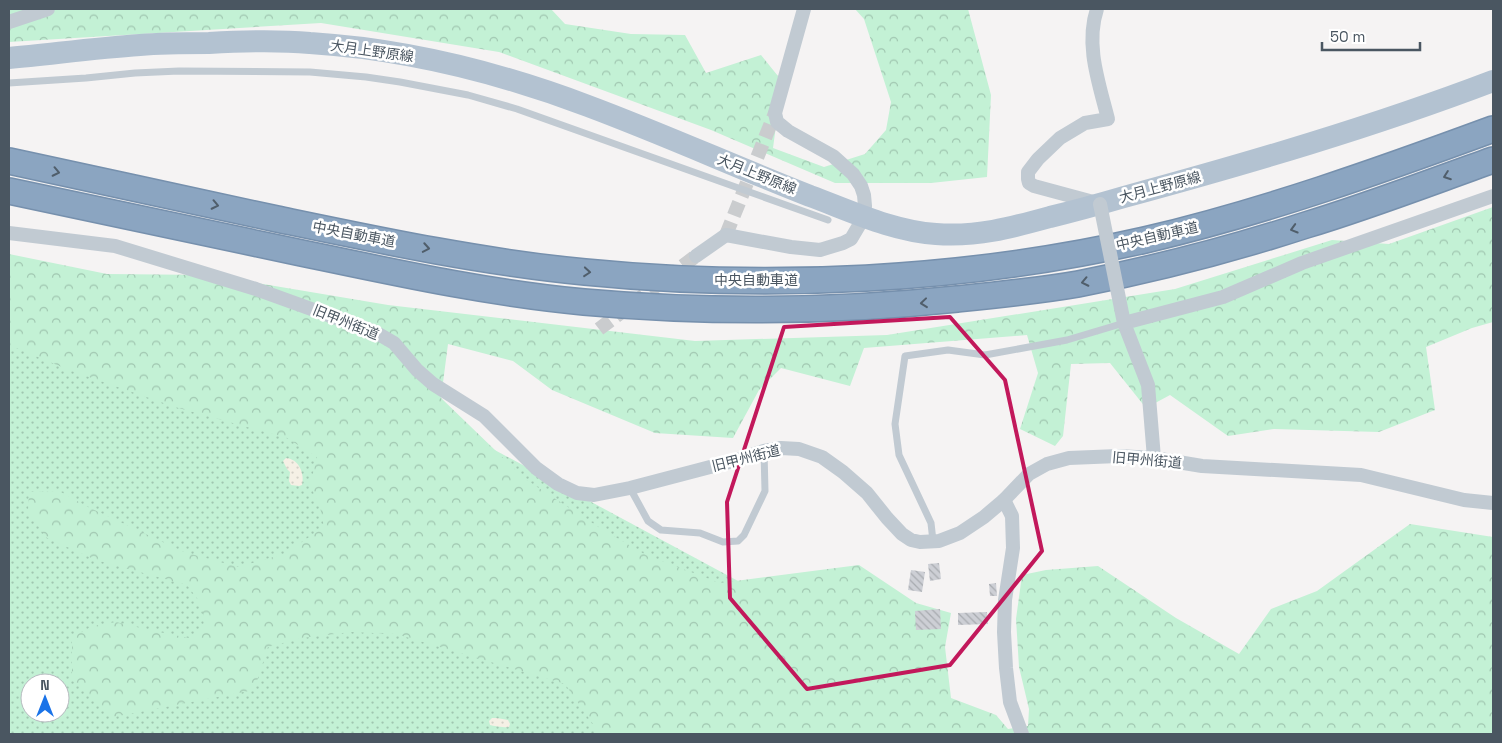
<svg xmlns="http://www.w3.org/2000/svg" width="1502" height="743" font-family="'Space Grotesk','Noto Sans JP',sans-serif">
<defs>
<pattern id="grass-dots" width="8" height="8" patternUnits="userSpaceOnUse" patternTransform="scale(1.25)"><rect width="8" height="8" fill="#c3f1d5"/><path d="M2 2h.1M6 6h.1" fill="none" stroke="#a0c6b0" stroke-width="1.8" stroke-linecap="round"/></pattern>
<pattern id="forest-crowns" width="20" height="18" patternUnits="userSpaceOnUse" patternTransform="scale(1.25)"><rect width="20" height="18" fill="#c3f1d5"/><path d="M2 6a3 3 0 1 1 6 0M12 15a3 3 0 1 1 6 0" fill="none" stroke="#a0c6b0"/></pattern>
<pattern id="sand-dots" width="8" height="8" patternUnits="userSpaceOnUse" patternTransform="scale(1.25)"><rect width="8" height="8" fill="#f5f0e5"/><path d="M2 2h.1M6 6h.1" fill="none" stroke="#d4d0c7" stroke-width="1.8" stroke-linecap="round"/></pattern>
<pattern id="building-back-hatch" width="6" height="6" patternUnits="userSpaceOnUse" patternTransform="scale(1.25)"><rect width="6" height="6" fill="#cdcfd5"/><path d="M-1 5l2 2M0 0l6 6M5-1l2 2" fill="none" stroke="#a8abb0"/></pattern>
</defs>
<rect width="100%" height="100%" fill="#f5f3f3"/>
<path fill="url(#grass-dots)" fill-rule="evenodd" d="M 9,275 L 263,325 L 840,636 L 840,734 L 9,734 ZM 30,683 L 60,683 L 60,713 L 30,713 Z"/>
<g fill="url(#forest-crowns)">
<path d="M 9,9 L 551,9 L 565,24 L 631,34 L 685,35 L 706,73 L 761,55 L 782,81 L 773,148 L 824,167 L 865,154 L 886,130 L 891,102 L 864,19 L 855,9 L 968,9 L 991,95 L 987,177 L 931,183 L 835,183 L 711,130 L 499,52 L 321,23 L 9,42 Z"/>
<path d="M 1493,207 L 1493,322 L 1472,328 L 1426,347 L 1435,410 L 1379,432 L 1274,429 L 1228,436 L 1170,395 L 1146,408 L 1110,363 L 1071,364 L 1063,436 L 1055,446 L 1020,429 L 1038,373 L 1027,335 L 864,348 L 850,386 L 781,368 L 759,390 L 733,438 L 655,433 L 552,390 L 513,361 L 448,344 L 441,398 L 525,479 L 600,528 L 646,555 L 720,583 L 859,565 L 916,603 L 951,613 L 945,647 L 951,698 L 996,715 L 1008,729 L 1028,726 L 1029,709 L 1019,667 L 1016,619 L 1022,575 L 1046,570 L 1098,566 L 1176,618 L 1239,654 L 1271,609 L 1317,591 L 1410,524 L 1493,537 L 1493,734 L 597,734 L 593,724 L 565,684 L 396,634 L 351,632 L 302,638 L 268,647 L 254,690 L 113,717 L 72,680 L 72,637 L 93,626 L 116,622 L 149,630 L 194,639 L 204,626 L 202,605 L 187,585 L 96,560 L 47,538 L 28,512 L 29,492 L 59,491 L 86,506 L 184,552 L 238,567 L 284,554 L 324,527 L 320,507 L 310,485 L 317,457 L 287,438 L 175,407 L 69,370 L 9,345 L 9,254 L 107,274 L 209,275 L 388,305 L 695,341 L 887,335 L 1175,289 L 1332,240 L 1389,244 Z"/>
</g>
<g fill="url(#sand-dots)">
<path d="M 286,458 C 299,459 305,474 302,485 L 299,486 L 291,485 L 289,481 L 290,472 L 287,469 L 283,461 Z"/>
<path d="M 492,718 L 497,718 L 508,720 L 510,724 L 509,727 C 507,728 493,726 490,725 L 489,721 Z"/>
</g>
<g fill="url(#building-back-hatch)">
<path d="M 939,563 L 941,579 L 930,581 L 928,564 Z"/>
<path d="M 911,570 L 925,572 L 922,592 L 908,590 Z"/>
<path d="M 996,583 L 997,596 L 990,596 L 989,584 Z"/>
<path d="M 940,609 L 941,629 L 916,630 L 915,611 Z"/>
<path d="M 987,612 L 988,624 L 958,625 L 958,613 Z"/>
</g>
<g fill="none" stroke-linecap="round" stroke-linejoin="round">
<g stroke="#caccce" stroke-width="14" stroke-dasharray="14 7" stroke-linecap="butt">
<path d="M 726,235 L 775,113"/>
<path d="M 599,329 L 696,256"/>
</g>
<defs>
<g id="highway">
<path d="M 9,161 C 98,180 188,200 277,219 C 378,240 481,262 585,272 C 768,290 965,281 1145,240 C 1264,212 1379,171 1493,129"/>
<path d="M 9,191 C 103,211 197,231 292,251 C 388,271 486,293 584,302 C 708,313 834,312 957,299 C 997,295 1038,291 1078,284 C 1155,269 1232,249 1306,225 C 1369,206 1431,182 1493,160"/>
</g>
</defs>
<use href="#highway" stroke="#7690ad" stroke-width="28"/>
<g stroke="#c1cad2" stroke-width="7">
<path d="M 9,83 L 86,78 L 135,73 L 179,71 L 310,72 L 366,77 L 400,82 L 468,95 L 517,109 L 828,220"/>
<path d="M 630,488 L 648,521 L 661,530 L 700,533 L 723,542 L 738,541 L 744,535 L 765,491 L 764,451"/>
<path d="M 933,541 L 931,523 L 899,455 L 895,424 L 905,356 L 948,350 L 985,355 L 1067,340 L 1124,323"/>
</g>
<g stroke="#c1cad2" stroke-width="14">
<path d="M 1097,9 C 1085,45 1099,83 1108,119 L 1085,123 L 1060,138 L 1038,159 L 1028,172 L 1028,179 L 1029,183 L 1034,186 L 1097,203"/>
<path d="M 9,22 L 48,9"/>
<path d="M 9,233 L 115,246 L 256,289 L 375,332 L 394,343 L 417,370 L 433,384 L 484,416 L 536,468 L 558,484 L 577,493 L 594,495 L 630,488 L 733,461 L 764,451 L 781,448 L 799,449 L 822,457 L 843,472 L 867,493 L 887,518 L 902,534 L 911,540 L 920,542 L 939,541 L 960,533 L 984,517 L 1004,500 L 1029,474 L 1047,464 L 1069,458 L 1118,456 L 1154,458 L 1202,466 L 1361,475 L 1464,500 L 1493,503"/>
<path d="M 696,256 L 726,235 L 791,247 L 820,250 L 843,243 L 851,239 L 864,217 L 865,206 L 864,195 L 861,186 L 853,174 L 833,156 L 788,131 L 777,122 L 775,113 L 804,9"/>
<path d="M 1154,458 L 1148,385 L 1124,323 L 1223,297 L 1302,263 L 1493,196"/>
<path d="M 1004,500 L 1012,516 L 1013,548 L 1005,600 L 1004,632 L 1006,668 L 1010,702 L 1022,734"/>
</g>
<path stroke="#b3c2d1" stroke-width="22" d="M 9,58 C 52,54 96,48 140,45 C 163,43 186,43 209,43 C 243,41 276,40 310,43 C 406,49 498,72 588,106 C 663,134 736,167 810,196 C 851,211 892,231 936,234 C 977,237 1010,228 1050,217 C 1075,211 1100,204 1124,197 C 1249,163 1372,127 1493,81"/>
<use href="#highway" stroke="#8ba5c1" stroke-width="25"/>
<path stroke="#c1cad2" stroke-width="14" d="M 1100,204 L 1124,323"/>
</g>
<defs><path id="oneway-chevron" d="M-2-3.5L2.5 0L-2 3.5" fill="none" stroke-width="1.6" stroke-linecap="round" stroke-linejoin="round" transform="scale(1.25)"/></defs>
<g stroke="#505e6b">
<use href="#oneway-chevron" transform="translate(56 172) rotate(12)"/>
<use href="#oneway-chevron" transform="translate(1447 176) rotate(160)"/>
<use href="#oneway-chevron" transform="translate(215 205) rotate(12)"/>
<use href="#oneway-chevron" transform="translate(1294 229) rotate(164)"/>
<use href="#oneway-chevron" transform="translate(426 248) rotate(10)"/>
<use href="#oneway-chevron" transform="translate(587 272) rotate(5)"/>
<use href="#oneway-chevron" transform="translate(1085 282) rotate(168)"/>
<use href="#oneway-chevron" transform="translate(924 303) rotate(174)"/>
</g>
<path fill="none" stroke="#c2185b" stroke-width="4" stroke-linejoin="round" d="M 950,317 L 1005,380 L 1042,551 L 950,665 L 807,689 L 730,598 L 727,502 L 784,327 Z"/>
<g text-anchor="middle" stroke-width="5" stroke-linejoin="round" paint-order="stroke">
<g font-size="14" fill="#4a5661" stroke="#fff">
<text transform="translate(372 51) rotate(8)" y="5">大月上野原線</text>
<text transform="translate(757 174) rotate(22)" y="5">大月上野原線</text>
<text transform="translate(1160 187) rotate(-15)" y="5">大月上野原線</text>
<text transform="translate(354 234) rotate(11)" y="5">中央自動車道</text>
<text transform="translate(1157 236) rotate(-13)" y="5">中央自動車道</text>
<text x="756" y="285">中央自動車道</text>
<text transform="translate(346 322) rotate(22)" y="5">旧甲州街道</text>
<text transform="translate(746 458) rotate(-14)" y="5">旧甲州街道</text>
<text transform="translate(1147 460) rotate(5)" y="5">旧甲州街道</text>
</g>
</g>
<rect width="1502" height="743" fill="none" stroke="#4a5661" stroke-width="20"/>
<g transform="translate(45 698)"><circle r="24" fill="#ffffff" stroke="#b7bbc0"/>
<path d="M0-4L9 19L0 12L-9 19Z" fill="#1a73e8"/>
<text y="-8" font-size="14" font-weight="bold" text-anchor="middle" fill="#4a5661">N</text>
</g>
<path d="M1322 42v8h98v-8" fill="none" stroke="#4a5661" stroke-width="2.5"/>
<text x="1330" y="42" font-size="15" fill="#4a5661" stroke="#ffffff" stroke-width="4" paint-order="stroke">50 m</text>
</svg>
